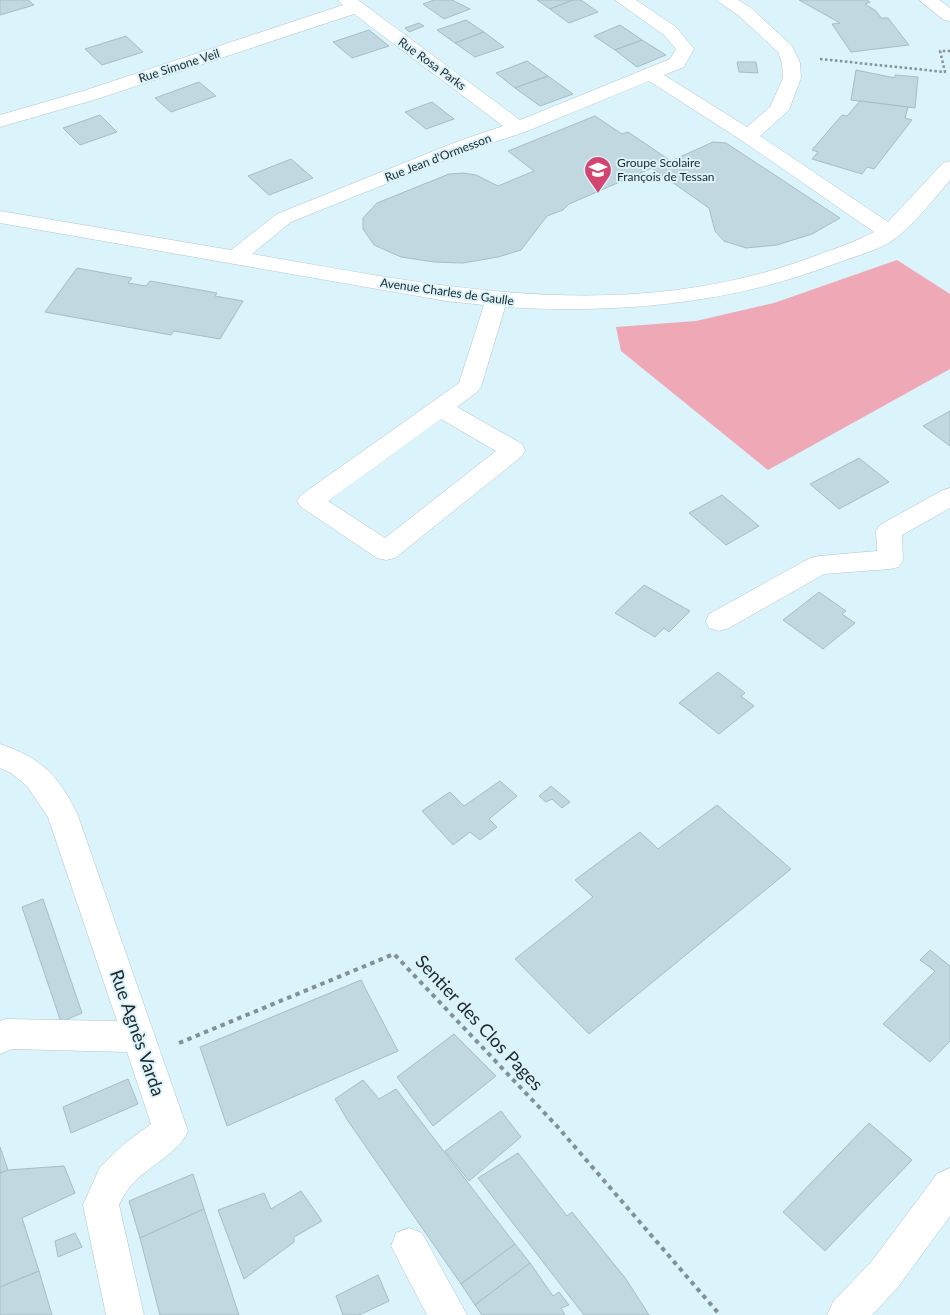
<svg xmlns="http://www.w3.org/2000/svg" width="950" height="1315" font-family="Lato,sans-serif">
<rect width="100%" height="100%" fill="#dbf3fb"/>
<path fill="#efa8b5" d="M 897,260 L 950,294 L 950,369 L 768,470 L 621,351 L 616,327 L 696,321 L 774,303 Z"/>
<g fill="#c1d8e1" stroke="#a5bdc5">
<path d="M 0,0 L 28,0 L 34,5 L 0,15 Z"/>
<path d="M 434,0 L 452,0 L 470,9 L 444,19 L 423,4 Z"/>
<path d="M 537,0 L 573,0 L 550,9 Z"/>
<path d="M 573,0 L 581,0 L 598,12 L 569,23 L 550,9 Z"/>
<path d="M 799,0 L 867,0 L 870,2 L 865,4 L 876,11 L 881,18 L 888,18 L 909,45 L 851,52 L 832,24 L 840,23 Z"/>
<path d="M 466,20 L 484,32 L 455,43 L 437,30 Z"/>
<path d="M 419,23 L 424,26 L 409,32 L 405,28 Z"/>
<path d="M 620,25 L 642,40 L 615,50 L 594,36 Z"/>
<path d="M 369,30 L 389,46 L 352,58 L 333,42 Z"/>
<path d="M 484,32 L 504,47 L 475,57 L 455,43 Z"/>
<path d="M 126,36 L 143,52 L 102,65 L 85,49 Z"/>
<path d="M 642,40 L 666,55 L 637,67 L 615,50 Z"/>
<path d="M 527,61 L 548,76 L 515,88 L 496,73 Z"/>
<path d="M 737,62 L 756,62 L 758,73 L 739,72 Z"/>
<path d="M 856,70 L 895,78 L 895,75 L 918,77 L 915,108 L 851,100 Z"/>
<path d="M 548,76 L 573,94 L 540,106 L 515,88 Z"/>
<path d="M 199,82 L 216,96 L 171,112 L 155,98 Z"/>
<path d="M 860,101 L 908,107 L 905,118 L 912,120 L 874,169 L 867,167 L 862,174 L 812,159 L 818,152 L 812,150 L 842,115 L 847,116 Z"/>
<path d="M 432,102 L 454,119 L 426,129 L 405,112 Z"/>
<path d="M 100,115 L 117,132 L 80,145 L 63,128 Z"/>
<path d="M 595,116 L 622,134 L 628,132 L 671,161 L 713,142 L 726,143 L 840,218 L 812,234 L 777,245 L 746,248 L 724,241 L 715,231 L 709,208 L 652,168 L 569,204 L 563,210 L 547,216 L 521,250 L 498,257 L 463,263 L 434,262 L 401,257 L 374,245 L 363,229 L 363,218 L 377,203 L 449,174 L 463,173 L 476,175 L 498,186 L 534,171 L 508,151 Z"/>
<path d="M 291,159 L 313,178 L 269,195 L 248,176 Z"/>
<path d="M 77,268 L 132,278 L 128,283 L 146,286 L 150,281 L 217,293 L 215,296 L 243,301 L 220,339 L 174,331 L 171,335 L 45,312 Z"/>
<path d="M 950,411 L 950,446 L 923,426 Z"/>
<path d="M 859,458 L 889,482 L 839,509 L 810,484 Z"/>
<path d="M 722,495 L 759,526 L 726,545 L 689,513 Z"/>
<path d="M 644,585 L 690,611 L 669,632 L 664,628 L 655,637 L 615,613 Z"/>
<path d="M 819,592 L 846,611 L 842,614 L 855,623 L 823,649 L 783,620 Z"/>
<path d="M 718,672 L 745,693 L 741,696 L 754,706 L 719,734 L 679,703 Z"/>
<path d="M 500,781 L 517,796 L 489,819 L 497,827 L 480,840 L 470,832 L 453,845 L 422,811 L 450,792 L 464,806 Z"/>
<path d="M 551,786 L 570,802 L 562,808 L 552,799 L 546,802 L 539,796 Z"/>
<path d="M 717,805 L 791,869 L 589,1034 L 515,959 L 593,897 L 575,880 L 640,832 L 658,849 Z"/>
<path d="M 43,899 L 82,1013 L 61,1022 L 22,907 Z"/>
<path d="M 930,950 L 950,966 L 950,1041 L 930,1062 L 883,1024 L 935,971 L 920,960 Z"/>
<path d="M 361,980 L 398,1051 L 227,1126 L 200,1047 Z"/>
<path d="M 454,1034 L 496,1076 L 433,1126 L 397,1077 Z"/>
<path d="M 128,1079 L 138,1104 L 71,1133 L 63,1107 Z"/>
<path d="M 363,1080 L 379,1099 L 396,1089 L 515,1244 L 461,1284 L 348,1121 L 335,1099 Z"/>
<path d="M 501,1111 L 521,1137 L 469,1181 L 445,1151 Z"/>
<path d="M 869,1123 L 912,1160 L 825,1251 L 783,1212 Z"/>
<path d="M 0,1147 L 8,1170 L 0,1173 Z"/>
<path d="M 518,1153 L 567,1216 L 572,1212 L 626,1279 L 649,1315 L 584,1315 L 478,1178 Z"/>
<path d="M 64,1166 L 75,1193 L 22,1218 L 39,1271 L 0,1287 L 0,1173 L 8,1170 Z"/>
<path d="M 193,1174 L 204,1209 L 140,1238 L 129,1201 Z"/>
<path d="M 301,1191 L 322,1221 L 294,1237 L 294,1242 L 244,1279 L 218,1210 L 264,1193 L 271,1209 Z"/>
<path d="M 204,1209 L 239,1315 L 160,1315 L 140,1238 Z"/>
<path d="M 75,1233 L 82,1247 L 58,1257 L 55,1241 Z"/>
<path d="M 515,1244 L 530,1263 L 475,1305 L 461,1284 Z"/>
<path d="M 530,1263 L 553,1296 L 559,1292 L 569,1305 L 561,1308 L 565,1315 L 482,1315 L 475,1305 Z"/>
<path d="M 39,1271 L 52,1315 L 0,1315 L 0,1287 Z"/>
<path d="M 378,1275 L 389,1301 L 359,1315 L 343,1315 L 336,1296 Z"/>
</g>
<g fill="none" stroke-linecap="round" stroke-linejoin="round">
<defs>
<g id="minor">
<path d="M 338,0 L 358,0 L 520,120 L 670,59 L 676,49 L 664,35 L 615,0 L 636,0 L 676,27 L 694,49 L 684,67 L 664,75 L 747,127 L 770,107 L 783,78 L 782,63 L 778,52 L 738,15 L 716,0 L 738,0 L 750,7 L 792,46 L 800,63 L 801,78 L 789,110 L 760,136 L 888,222 L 943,163 L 950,161 L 950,180 C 933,200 916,222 896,238 C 880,250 856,256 837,263 C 730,304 619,314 505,307 L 481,387 L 477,392 L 457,407 L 522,444 L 525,450 L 522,456 L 395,558 L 386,560 L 377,558 L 301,507 L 297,501 L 301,495 L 459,383 L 484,305 L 446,301 L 0,223 L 0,211 L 231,250 L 277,214 L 456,142 L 503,126 L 354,14 L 97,99 L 0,127 L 0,115 L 83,91 L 343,5 ZM 649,81 L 741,140 L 874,232 C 855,242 834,249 815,256 C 626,327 442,287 252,254 L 291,222 L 470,150 L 525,132 ZM 441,419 L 496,451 L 385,538 L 328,501 Z"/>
<path d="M 919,0 L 939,0 L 950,8 L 950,21 L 944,20 Z"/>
<path d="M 950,488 L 950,508 L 902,535 L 903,560 L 899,567 L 890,569 L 824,574 L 729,628 L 719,631 L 709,628 L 706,621 L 709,614 L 810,558 L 819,556 L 877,551 L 876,531 L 880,525 L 941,491 Z"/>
<path d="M 0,744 C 41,758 57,774 77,813 L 188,1131 C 176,1160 134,1168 119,1205 L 144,1315 L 106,1315 L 83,1205 L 100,1167 L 125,1143 L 151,1124 L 127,1052 L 12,1049 L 0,1054 L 0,1021 L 6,1019 L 117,1021 L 48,817 L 27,786 L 11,773 L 0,768 Z"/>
<path d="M 950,1168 L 950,1216 L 898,1287 L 872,1315 L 827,1315 L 833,1302 L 872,1261 L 937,1174 Z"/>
<path d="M 409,1228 L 422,1233 L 467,1315 L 427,1315 L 391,1246 L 396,1233 Z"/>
</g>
</defs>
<use href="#minor" stroke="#afc6ce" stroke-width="1"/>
<path stroke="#819297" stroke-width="2.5" stroke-dasharray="2.5 2.5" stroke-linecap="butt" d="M 820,59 L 945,72 L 940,51 L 950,51"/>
<path stroke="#819297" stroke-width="4" stroke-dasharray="4.5 4.5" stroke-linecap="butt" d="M 179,1043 L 394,954 L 556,1125 L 720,1315"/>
<use href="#minor" fill="#fff" fill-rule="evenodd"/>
</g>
<defs>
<symbol id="school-pin" viewBox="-11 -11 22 30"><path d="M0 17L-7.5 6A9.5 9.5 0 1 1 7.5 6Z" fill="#d3456e" stroke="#dbf3fb"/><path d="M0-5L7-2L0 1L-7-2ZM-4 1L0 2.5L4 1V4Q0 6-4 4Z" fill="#fff"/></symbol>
</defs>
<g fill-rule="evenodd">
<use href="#school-pin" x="582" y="154" width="32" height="43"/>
</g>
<g text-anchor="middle" stroke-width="4" stroke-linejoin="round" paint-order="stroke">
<g font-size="12" fill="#1e272a" stroke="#dbf3fb">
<text transform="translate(432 64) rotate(36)" y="4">Rue Rosa Parks</text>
<text transform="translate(179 66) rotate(-18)" y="4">Rue Simone Veil</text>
<text transform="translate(438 158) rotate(-21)" y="4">Rue Jean d'Ormesson</text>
<text transform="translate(447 292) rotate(8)" y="4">Avenue Charles de Gaulle</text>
</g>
<g font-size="12" fill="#1e272a" stroke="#dbf3fb" text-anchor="start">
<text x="617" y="167">Groupe Scolaire<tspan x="617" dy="14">François de Tessan</tspan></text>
</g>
<g font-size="18" fill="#1e272a" stroke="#dbf3fb">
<text transform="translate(479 1023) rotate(47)" y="6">Sentier des Clos Pages</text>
<text transform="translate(137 1033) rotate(71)" y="6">Rue Agnès Varda</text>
</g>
</g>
</svg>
